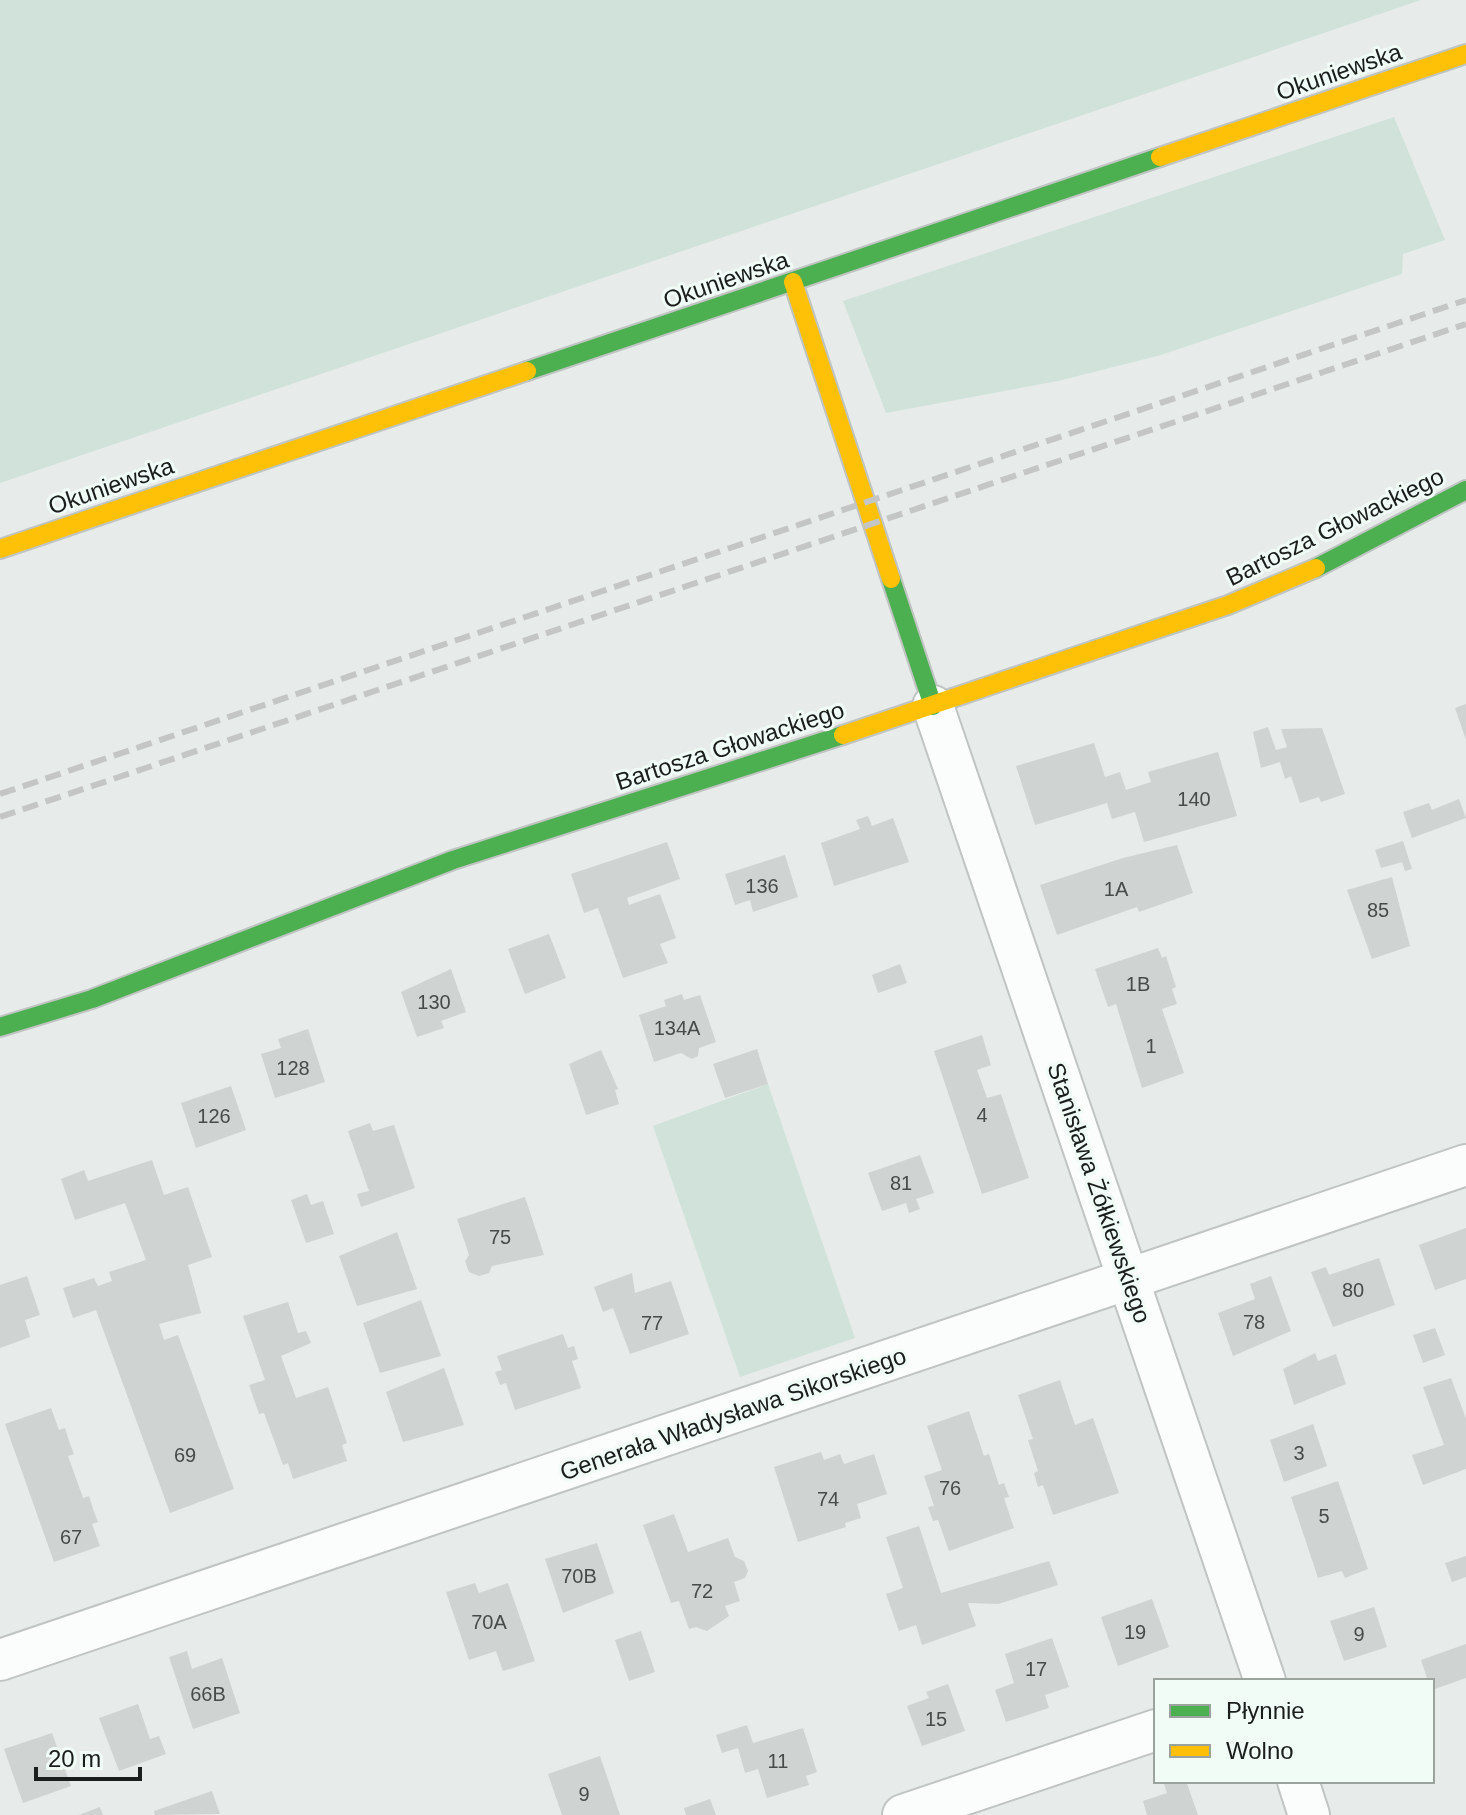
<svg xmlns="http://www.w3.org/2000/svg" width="1466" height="1815" font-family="Arial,sans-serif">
<rect width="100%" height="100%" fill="#e7ecea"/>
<g fill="#d0e2da">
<path d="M 0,0 L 1421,0 L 0,483 Z"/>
<path d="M 1394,117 L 1445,240 L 1403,254 L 1402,274 L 1161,355 L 1058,381 L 886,413 L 843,301 Z"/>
<path d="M 768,1084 L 855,1338 L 740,1377 L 653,1126 Z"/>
</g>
<g fill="#cfd3d1">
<path d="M 1466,704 L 1466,740 L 1455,708 Z"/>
<path d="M 1268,727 L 1276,750 L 1287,747 L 1281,729 L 1322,728 L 1345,794 L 1321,802 L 1319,797 L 1300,803 L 1291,776 L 1285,779 L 1280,762 L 1261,768 L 1253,732 Z"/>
<path d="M 1094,743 L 1105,777 L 1120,772 L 1126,790 L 1151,782 L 1148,772 L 1218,752 L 1237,816 L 1144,842 L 1135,812 L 1112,819 L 1107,803 L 1035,825 L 1016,766 Z"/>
<path d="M 1459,799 L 1466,818 L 1412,838 L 1403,812 L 1429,803 L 1432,810 Z"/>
<path d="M 868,816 L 872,826 L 893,818 L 909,862 L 834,886 L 821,843 L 860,829 L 856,820 Z"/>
<path d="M 1403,841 L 1412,869 L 1405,871 L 1402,862 L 1381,868 L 1375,850 Z"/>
<path d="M 667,842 L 680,879 L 627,898 L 629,905 L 660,894 L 676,938 L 660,944 L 668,963 L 623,978 L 598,908 L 584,913 L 571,874 Z"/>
<path d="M 1177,845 L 1193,893 L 1139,912 L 1137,907 L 1057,935 L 1040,885 L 1123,858 Z"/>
<path d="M 785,855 L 798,897 L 753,912 L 750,900 L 735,905 L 725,874 Z"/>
<path d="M 1392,877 L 1410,946 L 1372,959 L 1347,890 Z"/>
<path d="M 549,934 L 566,978 L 525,994 L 508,949 Z"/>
<path d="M 1158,948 L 1162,958 L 1166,956 L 1176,987 L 1172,989 L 1177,1004 L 1162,1009 L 1184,1073 L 1142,1088 L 1116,1004 L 1108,1007 L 1095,969 Z"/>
<path d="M 900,964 L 907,983 L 878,993 L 872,975 Z"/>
<path d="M 451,969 L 466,1012 L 441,1021 L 444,1028 L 417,1037 L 401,992 Z"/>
<path d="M 682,994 L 684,1000 L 700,995 L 716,1042 L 699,1048 L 698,1056 L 692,1059 L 681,1053 L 654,1062 L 639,1015 L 666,1006 L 664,1000 Z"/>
<path d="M 308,1029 L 325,1082 L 275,1098 L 261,1054 L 281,1048 L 278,1039 Z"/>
<path d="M 982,1035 L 991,1065 L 977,1070 L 987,1098 L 1001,1094 L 1029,1178 L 982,1194 L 934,1051 Z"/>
<path d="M 757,1049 L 768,1084 L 725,1098 L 713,1064 Z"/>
<path d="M 601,1050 L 618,1089 L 615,1090 L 619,1104 L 586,1115 L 569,1064 Z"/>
<path d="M 231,1086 L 246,1130 L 196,1148 L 181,1103 Z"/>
<path d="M 370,1123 L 373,1131 L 394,1125 L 415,1188 L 361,1207 L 357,1194 L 369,1191 L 348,1131 Z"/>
<path d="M 920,1155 L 934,1193 L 916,1199 L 920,1209 L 909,1213 L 906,1203 L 882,1211 L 868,1173 Z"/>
<path d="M 152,1160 L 164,1195 L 188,1187 L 212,1257 L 188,1265 L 201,1313 L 159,1324 L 164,1340 L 178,1335 L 234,1489 L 170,1513 L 96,1310 L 73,1318 L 63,1288 L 94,1278 L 98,1286 L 112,1281 L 109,1272 L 146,1260 L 125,1203 L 75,1220 L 61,1179 L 84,1170 L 88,1181 Z"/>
<path d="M 307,1194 L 311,1205 L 323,1201 L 334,1234 L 306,1243 L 291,1200 Z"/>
<path d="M 525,1197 L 544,1255 L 492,1266 L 489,1273 L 479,1276 L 469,1272 L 465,1261 L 469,1255 L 457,1219 Z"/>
<path d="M 1466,1228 L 1466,1279 L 1435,1290 L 1419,1245 Z"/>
<path d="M 397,1232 L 417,1289 L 357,1306 L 339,1256 Z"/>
<path d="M 1379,1258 L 1395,1305 L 1333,1327 L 1311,1272 L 1326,1267 L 1329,1275 Z"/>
<path d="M 632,1273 L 635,1293 L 671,1281 L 689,1334 L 630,1354 L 613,1308 L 603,1312 L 594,1287 Z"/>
<path d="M 27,1276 L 40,1315 L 25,1320 L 30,1337 L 0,1348 L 0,1285 Z"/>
<path d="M 1271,1276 L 1291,1331 L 1233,1356 L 1218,1313 L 1255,1299 L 1250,1284 Z"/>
<path d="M 421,1300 L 441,1356 L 380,1373 L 363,1323 Z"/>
<path d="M 288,1302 L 298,1333 L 306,1331 L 311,1343 L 281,1356 L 296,1398 L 328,1387 L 347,1443 L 342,1445 L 347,1461 L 293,1479 L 288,1463 L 283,1465 L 264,1413 L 259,1414 L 249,1385 L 265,1380 L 243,1316 Z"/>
<path d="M 1435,1328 L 1445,1355 L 1423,1363 L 1413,1335 Z"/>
<path d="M 563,1334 L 568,1348 L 574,1346 L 578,1359 L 572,1361 L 581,1388 L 515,1410 L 506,1383 L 500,1385 L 495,1372 L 502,1370 L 497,1356 Z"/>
<path d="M 1315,1353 L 1318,1361 L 1336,1354 L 1346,1384 L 1294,1405 L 1283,1369 Z"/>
<path d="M 444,1368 L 464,1425 L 403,1442 L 386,1392 Z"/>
<path d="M 1451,1378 L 1466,1419 L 1466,1469 L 1423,1485 L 1412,1455 L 1444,1445 L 1423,1387 Z"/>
<path d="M 1060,1380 L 1075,1425 L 1093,1418 L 1119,1493 L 1053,1515 L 1043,1485 L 1038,1487 L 1034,1473 L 1038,1471 L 1028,1440 L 1033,1439 L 1018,1395 Z"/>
<path d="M 51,1408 L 59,1430 L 65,1428 L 69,1441 L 74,1454 L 68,1456 L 83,1498 L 89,1496 L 93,1509 L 98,1522 L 92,1524 L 100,1546 L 54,1562 L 5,1424 Z"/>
<path d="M 969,1411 L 984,1456 L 989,1454 L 999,1485 L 1004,1483 L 1009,1497 L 1004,1498 L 1014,1528 L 949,1551 L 938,1520 L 933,1521 L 928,1507 L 934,1506 L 924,1476 L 942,1470 L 927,1426 Z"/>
<path d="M 1313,1424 L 1327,1466 L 1284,1482 L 1270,1440 Z"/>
<path d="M 821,1452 L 824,1460 L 840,1454 L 844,1464 L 874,1454 L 887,1494 L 857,1504 L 861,1518 L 845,1523 L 846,1527 L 798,1542 L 774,1467 Z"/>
<path d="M 1338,1481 L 1368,1569 L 1345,1578 L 1342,1571 L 1318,1578 L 1291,1497 Z"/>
<path d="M 674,1514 L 688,1552 L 728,1538 L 735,1557 L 744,1561 L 748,1571 L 745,1578 L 734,1582 L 740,1601 L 725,1606 L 729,1616 L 707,1631 L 696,1627 L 689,1629 L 679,1601 L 671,1603 L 643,1525 Z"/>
<path d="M 919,1526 L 941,1593 L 1049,1561 L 1058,1585 L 998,1604 L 968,1603 L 976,1626 L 922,1645 L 916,1625 L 899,1631 L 886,1594 L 903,1588 L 886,1537 Z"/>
<path d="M 597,1543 L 614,1593 L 563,1613 L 545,1559 Z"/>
<path d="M 1466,1556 L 1466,1577 L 1452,1582 L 1445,1563 Z"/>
<path d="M 475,1583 L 479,1593 L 508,1583 L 535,1661 L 503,1671 L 496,1651 L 469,1660 L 446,1592 Z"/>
<path d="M 1152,1599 L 1169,1647 L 1118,1666 L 1101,1617 Z"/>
<path d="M 1374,1607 L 1387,1647 L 1344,1661 L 1330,1621 Z"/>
<path d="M 641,1631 L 655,1672 L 629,1681 L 615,1640 Z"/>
<path d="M 1052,1638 L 1069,1687 L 1045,1695 L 1049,1708 L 1006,1722 L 995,1690 L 1014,1683 L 1005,1654 Z"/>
<path d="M 1466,1644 L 1466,1678 L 1432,1690 L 1432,1681 L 1428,1681 L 1421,1660 Z"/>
<path d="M 187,1651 L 192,1669 L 222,1658 L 240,1713 L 193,1729 L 169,1657 Z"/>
<path d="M 948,1684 L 965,1731 L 922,1746 L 907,1706 L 929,1698 L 926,1692 Z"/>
<path d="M 138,1704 L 150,1739 L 159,1736 L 166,1754 L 119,1771 L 99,1718 Z"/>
<path d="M 747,1725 L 753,1743 L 803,1728 L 817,1772 L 806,1776 L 809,1785 L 767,1798 L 758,1769 L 745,1773 L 738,1748 L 722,1753 L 716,1735 Z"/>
<path d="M 52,1733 L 71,1786 L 23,1803 L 4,1749 Z"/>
<path d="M 600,1756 L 620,1815 L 562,1815 L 548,1774 Z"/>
<path d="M 1173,1781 L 1186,1781 L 1198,1815 L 1147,1815 L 1143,1801 L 1167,1793 L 1164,1784 Z"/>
<path d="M 212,1791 L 220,1814 L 155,1815 L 154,1811 Z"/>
<path d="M 710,1799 L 716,1815 L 686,1815 L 684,1808 Z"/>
<path d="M 100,1807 L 103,1815 L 79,1815 Z"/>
</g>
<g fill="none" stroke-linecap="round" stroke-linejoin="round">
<defs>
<g id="street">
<path d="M 933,706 L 1265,1681"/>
<path d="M 0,1660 L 1466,1165"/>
<path d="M 1298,1781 L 1309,1815"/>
<path d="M 903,1815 L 1156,1730"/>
</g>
<g id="fast">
<path d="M 527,371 L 1160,157"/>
<path d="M 1316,568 L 1466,490"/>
<path d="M 891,579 L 933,706"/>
<path d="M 0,1027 L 92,999 L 453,860 L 843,735"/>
</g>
<g id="slow">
<path d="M 1160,157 L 1466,54"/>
<path d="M 793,282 L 891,579"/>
<path d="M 0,549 L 527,371"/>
<path d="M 843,735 L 1228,605 L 1316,568"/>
</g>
</defs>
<use href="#street" stroke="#c0c4c3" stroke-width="44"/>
<use href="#fast" stroke="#c0c4c3" stroke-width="22"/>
<use href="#slow" stroke="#c0c4c3" stroke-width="22"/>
<use href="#street" stroke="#fbfcfc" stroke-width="40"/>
<use href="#fast" stroke="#4caf50" stroke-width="18"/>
<use href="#slow" stroke="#ffc107" stroke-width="18"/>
<g stroke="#c4c6c5" stroke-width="6" stroke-dasharray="16 8" stroke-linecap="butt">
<path d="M 0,794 L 1466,300"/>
<path d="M 0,817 L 1466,324"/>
</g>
</g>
<g text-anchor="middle" stroke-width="6" stroke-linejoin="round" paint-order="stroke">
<g font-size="20" fill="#474b49">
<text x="1194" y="806">140</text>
<text x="762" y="893">136</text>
<text x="1116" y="896">1A</text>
<text x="1378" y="917">85</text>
<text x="1138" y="991">1B</text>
<text x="434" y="1009">130</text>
<text x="677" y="1035">134A</text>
<text x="1151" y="1053">1</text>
<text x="293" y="1075">128</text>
<text x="982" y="1122">4</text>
<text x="214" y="1123">126</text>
<text x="901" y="1190">81</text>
<text x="500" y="1244">75</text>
<text x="1353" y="1297">80</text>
<text x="1254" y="1329">78</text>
<text x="652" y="1330">77</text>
<text x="1299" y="1460">3</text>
<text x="185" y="1462">69</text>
<text x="950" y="1495">76</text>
<text x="828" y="1506">74</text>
<text x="1324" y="1523">5</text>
<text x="71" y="1544">67</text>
<text x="579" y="1583">70B</text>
<text x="702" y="1598">72</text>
<text x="489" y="1629">70A</text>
<text x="1135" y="1639">19</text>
<text x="1359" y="1641">9</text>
<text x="1036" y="1676">17</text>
<text x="208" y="1701">66B</text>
<text x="936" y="1726">15</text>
<text x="778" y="1768">11</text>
<text x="584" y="1801">9</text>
</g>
<g font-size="24" fill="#1a1e1c" stroke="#f1fcf7">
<text transform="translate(1339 72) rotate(-19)" y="8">Okuniewska</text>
<text transform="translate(726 280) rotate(-19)" y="8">Okuniewska</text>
<text transform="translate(111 486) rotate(-19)" y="8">Okuniewska</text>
<text transform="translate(1335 527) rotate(-26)" y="8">Bartosza Głowackiego</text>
<text transform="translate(730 746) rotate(-18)" y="8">Bartosza Głowackiego</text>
<text transform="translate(1099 1193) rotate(71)" y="8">Stanisława Żółkiewskiego</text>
<text transform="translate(733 1414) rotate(-19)" y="8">Generała Władysława Sikorskiego</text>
</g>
</g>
<rect x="1154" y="1679" width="280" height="104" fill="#f1fcf7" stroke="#9ba39f" stroke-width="2"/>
<rect x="1170" y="1705" width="40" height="12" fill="#4caf50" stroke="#9ba39f" stroke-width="2"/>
<text x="1226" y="1719" font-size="24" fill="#1a1e1c">Płynnie</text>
<rect x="1170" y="1745" width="40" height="12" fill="#ffc107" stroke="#9ba39f" stroke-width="2"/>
<text x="1226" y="1759" font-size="24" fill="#1a1e1c">Wolno</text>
<path d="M36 1767v12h104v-12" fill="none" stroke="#1a1e1c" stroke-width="4"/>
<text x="48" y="1767" font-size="24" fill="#1a1e1c" stroke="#f1fcf7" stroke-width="6" paint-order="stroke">20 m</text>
</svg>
